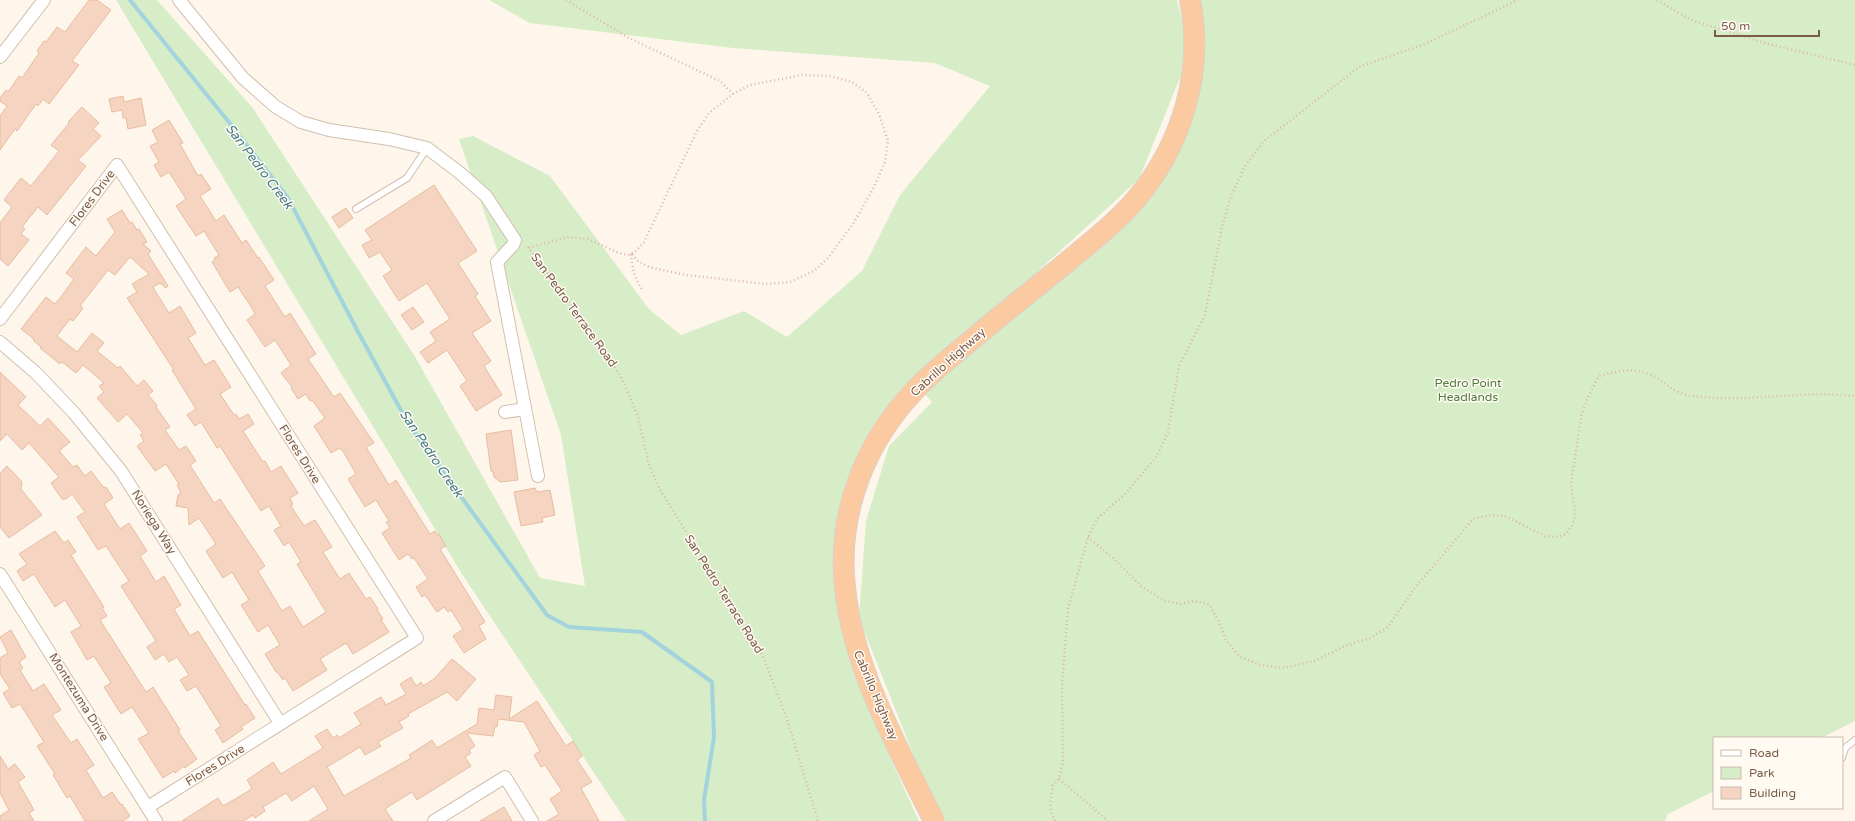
<svg xmlns="http://www.w3.org/2000/svg" width="1855" height="821" font-family="'Varela Round',sans-serif">
<rect width="100%" height="100%" fill="#fef6eb"/>
<g fill="#d7edc7">
<path d="M 116,0 L 157,0 L 252,107 L 414,355 L 540,578 L 585,586 L 561,435 L 459,139 L 473,136 L 550,176 L 649,309 L 681,335 L 744,311 L 787,337 L 862,271 L 900,195 L 990,86 L 935,63 L 733,48 L 530,23 L 489,0 L 1177,0 L 1190,53 L 1139,179 L 1036,273 L 900,390 L 840,505 L 836,605 L 891,760 L 919,821 L 626,821 L 462,574 Z"/>
<path d="M 1186,0 L 1855,0 L 1855,721 L 1821,738 L 1714,738 L 1714,791 L 1668,814 L 1665,821 L 946,821 L 915,759 L 859,618 L 866,521 L 889,446 L 932,402 L 916,385 L 1076,253 L 1139,184 L 1185,97 Z"/>
</g>
<g fill="none" stroke-linecap="round" stroke-linejoin="round">
<path stroke="#a3d3dc" stroke-width="4" d="M 130,0 L 228,121 L 288,198 L 356,328 L 409,425 L 547,615 L 569,627 L 642,632 L 712,682 L 714,737 L 704,800 L 705,821"/>
</g>
<g fill="#f5d5c1" stroke="#e8bca0" fill-rule="evenodd">
<path d="M 89,0 L 97,0 L 111,10 L 72,61 L 79,65 L 49,104 L 43,99 L 38,106 L 36,104 L 17,131 L 15,129 L 0,150 L 0,116 L 7,106 L 0,101 L 0,98 L 6,90 L 8,92 L 19,76 L 22,78 L 39,53 L 37,51 L 44,41 L 46,42 L 57,27 L 65,32 Z"/>
<path d="M 123,96 L 124,102 L 141,98 L 146,125 L 128,129 L 126,118 L 123,118 L 122,110 L 112,112 L 109,99 Z"/>
<path d="M 82,107 L 99,123 L 93,129 L 101,136 L 78,160 L 86,166 L 47,215 L 38,207 L 22,227 L 25,229 L 21,234 L 29,240 L 8,266 L 0,259 L 0,223 L 12,207 L 4,200 L 21,178 L 31,186 L 59,151 L 51,145 L 69,123 L 68,122 Z"/>
<path d="M 169,120 L 183,143 L 180,144 L 198,176 L 201,174 L 211,189 L 200,196 L 216,221 L 224,215 L 242,243 L 246,240 L 258,258 L 259,257 L 274,280 L 265,286 L 285,317 L 290,313 L 316,354 L 308,359 L 334,397 L 340,393 L 374,443 L 366,447 L 389,485 L 396,480 L 430,534 L 435,531 L 437,535 L 439,534 L 446,546 L 440,549 L 485,622 L 479,626 L 486,639 L 464,653 L 453,636 L 463,629 L 451,610 L 448,612 L 444,607 L 437,612 L 425,595 L 422,597 L 416,587 L 428,579 L 414,558 L 412,559 L 408,554 L 399,560 L 382,533 L 390,528 L 386,522 L 389,521 L 376,500 L 365,507 L 348,479 L 356,474 L 344,453 L 340,448 L 331,453 L 314,426 L 325,418 L 312,400 L 310,401 L 306,394 L 298,399 L 291,388 L 292,387 L 281,373 L 291,365 L 275,340 L 265,347 L 247,320 L 255,314 L 252,308 L 238,287 L 230,292 L 212,262 L 215,260 L 214,258 L 219,255 L 204,231 L 196,236 L 176,206 L 186,199 L 169,172 L 161,177 L 154,165 L 159,162 L 150,146 L 158,142 L 152,130 Z"/>
<path d="M 434,185 L 477,251 L 458,263 L 478,294 L 475,296 L 491,321 L 472,333 L 491,361 L 484,366 L 502,395 L 476,411 L 460,386 L 467,381 L 447,350 L 428,363 L 420,352 L 436,341 L 430,332 L 450,319 L 427,283 L 399,301 L 383,276 L 392,270 L 380,252 L 369,258 L 362,245 L 372,240 L 365,230 Z"/>
<path d="M 346,208 L 353,218 L 339,228 L 332,217 Z"/>
<path d="M 122,210 L 130,223 L 132,222 L 137,230 L 139,229 L 147,242 L 143,244 L 151,251 L 148,254 L 168,286 L 166,288 L 160,283 L 153,287 L 155,291 L 169,313 L 180,306 L 196,333 L 188,338 L 205,365 L 214,360 L 231,387 L 220,394 L 234,415 L 236,414 L 239,419 L 248,414 L 254,424 L 243,431 L 263,462 L 265,461 L 271,472 L 281,466 L 298,493 L 290,498 L 293,504 L 291,506 L 304,526 L 315,520 L 332,547 L 323,552 L 336,573 L 340,579 L 349,573 L 366,599 L 370,597 L 378,609 L 377,610 L 383,619 L 381,620 L 389,632 L 353,654 L 346,643 L 320,659 L 327,670 L 293,691 L 285,678 L 283,680 L 277,672 L 276,672 L 265,654 L 280,645 L 268,625 L 258,632 L 241,605 L 249,600 L 232,572 L 223,578 L 206,551 L 216,544 L 199,518 L 189,525 L 188,508 L 176,506 L 178,495 L 181,493 L 177,485 L 179,484 L 166,464 L 155,471 L 137,446 L 144,441 L 140,435 L 143,433 L 127,414 L 118,422 L 97,398 L 104,392 L 99,386 L 104,383 L 83,365 L 76,373 L 62,362 L 60,364 L 40,348 L 41,347 L 33,340 L 34,339 L 21,329 L 46,297 L 55,304 L 60,298 L 74,279 L 66,273 L 86,247 L 96,256 L 115,232 L 107,219 ZM 130,257 L 149,274 L 132,284 L 137,292 L 127,298 L 174,370 L 172,370 L 196,409 L 187,415 L 195,426 L 201,422 L 217,448 L 220,446 L 261,511 L 269,506 L 281,526 L 274,530 L 284,546 L 289,542 L 301,562 L 297,564 L 326,612 L 303,627 L 290,606 L 282,611 L 258,571 L 265,566 L 220,499 L 214,503 L 190,465 L 196,461 L 186,446 L 179,450 L 165,430 L 170,427 L 156,407 L 157,405 L 148,395 L 153,391 L 144,380 L 137,386 L 120,366 L 118,368 L 97,351 L 104,343 L 92,333 L 77,352 L 57,336 L 70,319 L 73,321 L 83,308 L 80,306 L 108,270 L 115,275 Z"/>
<path d="M 413,307 L 424,322 L 412,330 L 401,315 Z"/>
<path d="M 0,372 L 26,397 L 18,405 L 40,426 L 48,418 L 70,442 L 59,451 L 73,467 L 77,465 L 85,476 L 91,471 L 104,488 L 106,487 L 113,498 L 104,504 L 120,529 L 129,523 L 147,551 L 140,556 L 156,582 L 164,576 L 181,605 L 174,609 L 190,636 L 198,631 L 245,705 L 246,704 L 255,718 L 241,727 L 243,729 L 223,743 L 215,730 L 221,726 L 196,686 L 187,691 L 180,680 L 189,675 L 177,657 L 169,662 L 164,654 L 155,660 L 147,647 L 156,641 L 121,586 L 129,581 L 106,546 L 98,550 L 77,517 L 85,512 L 72,494 L 66,499 L 62,499 L 51,483 L 59,477 L 29,443 L 22,450 L 7,434 L 0,441 Z"/>
<path d="M 511,430 L 518,480 L 500,482 L 494,477 L 493,471 L 491,471 L 486,434 Z"/>
<path d="M 7,466 L 22,482 L 21,489 L 42,515 L 9,538 L 0,527 L 0,473 Z"/>
<path d="M 535,488 L 537,492 L 550,490 L 555,515 L 542,518 L 543,522 L 521,526 L 514,492 Z"/>
<path d="M 55,531 L 64,543 L 68,540 L 76,552 L 71,555 L 104,607 L 102,608 L 107,616 L 100,620 L 146,692 L 153,687 L 180,730 L 178,731 L 197,759 L 185,768 L 184,766 L 175,773 L 174,771 L 163,778 L 138,739 L 149,733 L 132,707 L 121,714 L 104,687 L 111,683 L 94,656 L 87,660 L 71,632 L 81,626 L 65,600 L 55,607 L 34,574 L 23,581 L 17,571 L 27,564 L 19,554 Z"/>
<path d="M 11,630 L 26,657 L 19,662 L 23,668 L 20,670 L 33,691 L 44,684 L 61,710 L 52,715 L 71,743 L 77,739 L 94,765 L 86,770 L 103,798 L 112,792 L 121,805 L 122,804 L 130,816 L 123,821 L 85,821 L 70,796 L 67,798 L 53,775 L 55,774 L 37,746 L 44,742 L 20,704 L 12,708 L 3,693 L 10,689 L 0,674 L 0,658 L 8,653 L 0,637 Z"/>
<path d="M 452,659 L 476,679 L 457,701 L 447,692 L 408,714 L 409,716 L 399,722 L 403,728 L 378,742 L 381,746 L 365,755 L 360,747 L 327,767 L 344,796 L 411,758 L 409,755 L 432,740 L 437,748 L 477,724 L 479,708 L 494,710 L 496,695 L 512,697 L 509,719 L 537,701 L 566,746 L 573,741 L 582,756 L 577,760 L 592,782 L 581,788 L 599,821 L 547,821 L 559,814 L 550,799 L 562,791 L 545,765 L 541,767 L 534,755 L 540,751 L 524,722 L 498,719 L 497,727 L 495,726 L 493,736 L 467,733 L 475,746 L 469,750 L 471,753 L 465,757 L 471,766 L 417,800 L 412,792 L 391,805 L 385,809 L 393,821 L 309,821 L 328,809 L 314,786 L 292,801 L 286,793 L 263,807 L 265,811 L 255,818 L 253,815 L 244,821 L 182,821 L 218,798 L 223,806 L 247,792 L 252,788 L 247,780 L 273,762 L 281,774 L 323,748 L 315,736 L 327,729 L 333,738 L 337,735 L 339,738 L 361,724 L 354,713 L 381,697 L 386,705 L 406,694 L 400,684 L 411,677 L 416,686 L 421,682 L 423,686 L 434,679 Z"/>
<path d="M 0,756 L 8,769 L 15,764 L 25,777 L 18,782 L 34,810 L 29,813 L 34,821 L 0,821 L 0,816 L 9,810 L 0,793 Z"/>
<path d="M 504,807 L 512,821 L 480,821 Z"/>
</g>
<g fill="none" stroke-linecap="round" stroke-linejoin="round">
<defs>
<g id="service">
<path d="M 356,209 L 407,178 L 427,148"/>
<path d="M 1842,758 L 1845,748 L 1855,740"/>
</g>
<g id="minor">
<path d="M 179,0 L 243,78 L 276,107 L 301,122 L 329,130 L 389,139 L 427,148 L 460,173 L 486,196 L 515,240 L 513,245 L 497,262 L 538,476"/>
<path d="M 0,57 L 44,0"/>
<path d="M 0,319 L 117,165 L 417,638 L 148,807"/>
<path d="M 0,342 L 36,373 L 74,413 L 121,471 L 280,723"/>
<path d="M 505,412 L 525,409"/>
<path d="M 0,574 L 156,821"/>
<path d="M 434,821 L 505,777 L 532,821"/>
</g>
<path id="trunk" d="M 934,821 C 896,743 849,663 844,575 C 840,505 868,439 916,389 C 934,370 955,354 975,337 C 1005,312 1035,288 1066,263 C 1091,242 1117,222 1138,197 C 1183,142 1204,70 1190,0"/>
</defs>
<use href="#service" stroke="#d2beaf" stroke-width="8"/>
<use href="#minor" stroke="#d2beaf" stroke-width="14"/>
<use href="#trunk" stroke="#dad1cd" stroke-width="22"/>
<g stroke="#dbb8a3" stroke-width="2.5" stroke-dasharray="1 3" stroke-linecap="butt">
<path d="M 566,0 L 629,38 L 720,81 L 733,94"/>
<path d="M 1657,0 L 1691,20 L 1765,43 L 1855,65"/>
<path d="M 528,247 L 587,325 L 621,377 L 638,416 L 649,465 L 660,490 L 760,649 L 787,719 L 818,821"/>
<path d="M 529,248 L 567,237 L 588,239 L 619,253 L 628,255 L 635,252 L 644,242 L 697,131 L 709,113 L 733,94 L 750,85 L 802,75 L 830,76 L 852,82 L 867,93 L 879,114 L 888,141 L 885,162 L 873,189 L 853,224 L 828,258 L 814,271 L 790,282 L 766,284 L 686,275 L 649,267 L 638,261 L 631,253"/>
<path d="M 631,254 C 632,269 635,279 643,291"/>
<path d="M 1088,537 L 1115,560 L 1141,586 L 1165,601 L 1181,604 L 1193,601 L 1209,604 L 1218,620 L 1226,640 L 1240,657 L 1260,665 L 1282,668 L 1315,661 L 1345,646 L 1370,638 L 1388,627 L 1414,589 L 1473,519 L 1490,515 L 1505,516 L 1545,536 L 1558,537 L 1566,534 L 1573,524 L 1575,513 L 1571,483 L 1582,413 L 1589,395 L 1599,376 C 1619,370 1637,367 1655,377 C 1669,386 1676,394 1693,396 C 1747,403 1801,390 1855,396"/>
<path d="M 1059,779 L 1108,821"/>
<path d="M 1055,821 C 1048,810 1051,797 1053,785 L 1059,779 L 1063,761 L 1062,685 L 1068,609 L 1088,537 L 1097,519 L 1126,493 L 1157,456 L 1168,432 L 1179,366 L 1205,315 L 1222,227 L 1231,196 L 1245,166 L 1264,141 L 1359,67 L 1425,44 L 1518,0"/>
</g>
<use href="#service" stroke="#fff" stroke-width="6"/>
<use href="#minor" stroke="#fff" stroke-width="12"/>
<use href="#trunk" stroke="#fccaa0" stroke-width="20"/>
</g>
<g text-anchor="middle" stroke-width="3" stroke-linejoin="round" paint-order="stroke">
<g font-size="12" fill="#7b5c4b" stroke="#fffaf2">
<text transform="translate(92 198) rotate(-53)" y="4">Flores Drive</text>
<text transform="translate(574 310) rotate(54)" y="4">San Pedro Terrace Road</text>
<text transform="translate(948 362) rotate(-42)" y="4">Cabrillo Highway</text>
<text transform="translate(300 454) rotate(58)" y="4">Flores Drive</text>
<text transform="translate(154 522) rotate(58)" y="4">Noriega Way</text>
<text transform="translate(724 594) rotate(58)" y="4">San Pedro Terrace Road</text>
<text transform="translate(876 695) rotate(67)" y="4">Cabrillo Highway</text>
<text transform="translate(79 697) rotate(58)" y="4">Montezuma Drive</text>
<text transform="translate(215 765) rotate(-32)" y="4">Flores Drive</text>
</g>
<g font-size="12" fill="#517b3f" stroke="#fffaf2">
<text x="1468" y="387">Pedro Point<tspan x="1468" dy="14">Headlands</tspan></text>
</g>
<g font-size="13" font-style="italic" fill="#407c88" stroke="#fffaf2">
<text transform="translate(260 166) rotate(53)" y="5">San Pedro Creek</text>
<text transform="translate(432 453) rotate(56)" y="5">San Pedro Creek</text>
</g>
</g>
<rect x="1713" y="737" width="130" height="72" fill="#fffaf2" stroke="#cabbaf"/>
<rect x="1721" y="750" width="20" height="6" fill="#ffffff" stroke="#cabbaf"/>
<text x="1749" y="757" font-size="12" fill="#7b5c4b">Road</text>
<rect x="1721" y="767" width="20" height="12" fill="#d7edc7" stroke="#cabbaf"/>
<text x="1749" y="777" font-size="12" fill="#7b5c4b">Park</text>
<rect x="1721" y="787" width="20" height="12" fill="#f5d5c1" stroke="#cabbaf"/>
<text x="1749" y="797" font-size="12" fill="#7b5c4b">Building</text>
<path d="M1715 30v6h104v-6" fill="none" stroke="#7b5c4b" stroke-width="2"/>
<text x="1721" y="30" font-size="12" fill="#7b5c4b" stroke="#fffaf2" stroke-width="3" paint-order="stroke">50 m</text>
</svg>
